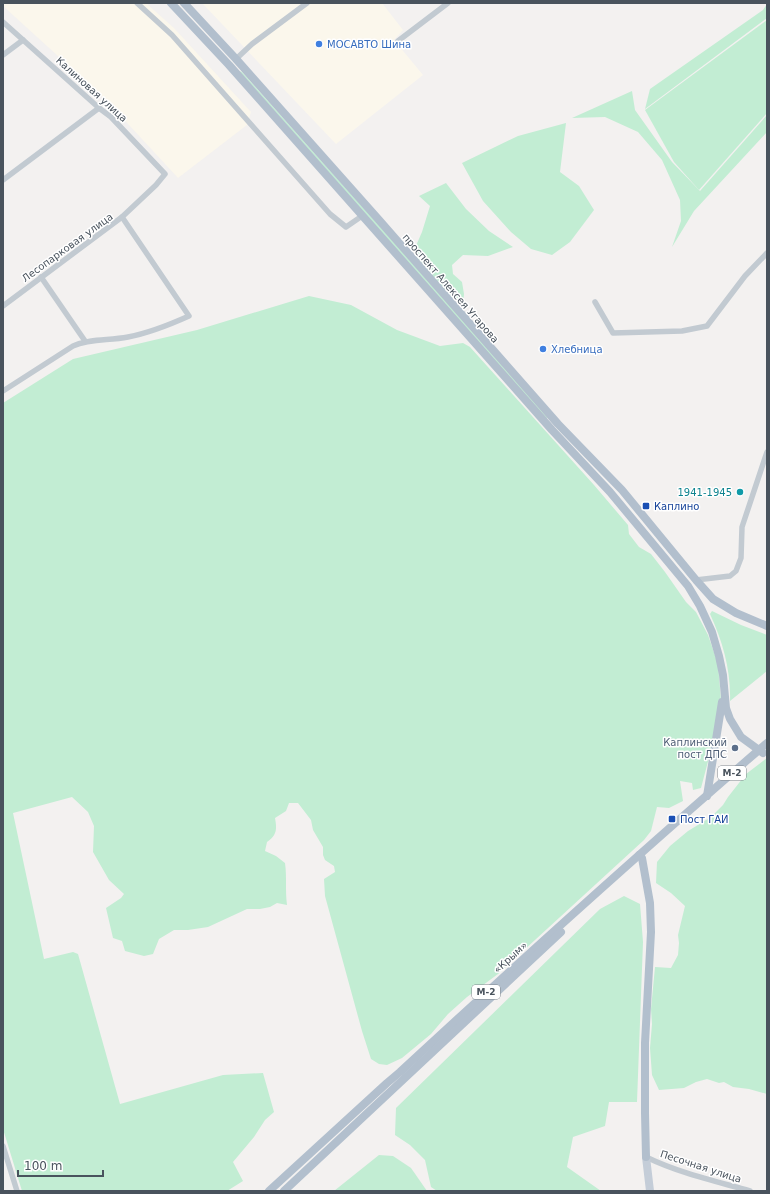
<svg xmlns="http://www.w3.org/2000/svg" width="770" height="1194" font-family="'DejaVu Sans',sans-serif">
<rect width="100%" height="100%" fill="#f3f1f0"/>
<g fill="#fbf7ec">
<path d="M 3,3 L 146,3 L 174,28 L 251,112 L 247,125 L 178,178 L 104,98 L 3,6 Z"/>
<path d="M 202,3 L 382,3 L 403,30 L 394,40 L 423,75 L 336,144 Z"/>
</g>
<g fill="#c2edd3">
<path d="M 767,4 L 767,18 L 645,109 L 650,89 L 763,10 Z"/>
<path d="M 767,20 L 767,113 L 699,190 L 674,162 L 645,110 Z"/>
<path d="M 239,71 L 242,72 L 382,229 L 547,417 L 547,420 Z"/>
<path d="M 632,91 L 635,110 L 672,162 L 700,191 L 767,115 L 767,132 L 694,211 L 672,247 L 681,221 L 680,200 L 662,160 L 638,132 L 605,117 L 572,118 Z"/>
<path d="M 566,123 L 560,172 L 579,186 L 594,210 L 570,242 L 552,255 L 531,249 L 511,232 L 483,201 L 462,163 L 518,136 Z"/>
<path d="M 446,183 L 466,209 L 489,231 L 513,247 L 488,256 L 463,255 L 452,265 L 453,274 L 462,282 L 464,294 L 463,304 L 454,300 L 416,256 L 415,248 L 422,232 L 430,206 L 419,196 Z"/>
<path d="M 309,296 L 351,305 L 397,330 L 440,346 L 463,343 L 470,347 L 594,485 L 628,525 L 629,534 L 639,547 L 651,554 L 665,572 L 686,602 L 696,612 L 708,635 L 718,664 L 721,700 L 710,754 L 701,788 L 693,790 L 692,783 L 680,781 L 683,801 L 669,808 L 657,807 L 651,831 L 644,840 L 498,974 L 467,997 L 448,1014 L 431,1034 L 402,1058 L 387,1065 L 379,1064 L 371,1059 L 362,1031 L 325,896 L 324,879 L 335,872 L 334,866 L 325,860 L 323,855 L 323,847 L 313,830 L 311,820 L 298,803 L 289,803 L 286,811 L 275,818 C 277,829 277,835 267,842 L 265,851 L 276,856 L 285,863 C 287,877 285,890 287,905 L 277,903 L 270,907 L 260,909 L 247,909 L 208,927 L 188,930 L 174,930 L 159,939 L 153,954 L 144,956 L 125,951 L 122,941 L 113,938 L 106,908 L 121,898 L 124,894 L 109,880 L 93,852 L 94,826 L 88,812 L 72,797 L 13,813 L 44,959 L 73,952 L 78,954 L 120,1104 L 223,1075 L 263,1073 L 274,1112 L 265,1120 L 254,1137 L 233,1162 L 243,1181 L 227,1191 L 22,1191 L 3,1129 L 3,403 L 73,359 L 197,330 Z"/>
<path d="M 712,611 L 741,625 L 767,635 L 767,671 L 730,701 C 731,671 723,642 710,614 Z"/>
<path d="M 767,758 L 767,1094 L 749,1089 L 733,1087 L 724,1082 L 719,1083 L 707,1079 L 696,1082 L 684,1088 L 659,1090 L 652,1075 L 650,1048 L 652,1024 L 651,1009 L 655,967 L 671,968 L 678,955 L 679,943 L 678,935 L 685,906 L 671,893 L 656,883 L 657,862 L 670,846 L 688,831 L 711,817 L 723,805 L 728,797 L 746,774 Z"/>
<path d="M 624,896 L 640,904 L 643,942 L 637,1102 L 609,1102 L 605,1126 L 573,1137 L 567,1167 L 601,1191 L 437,1191 L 431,1187 L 425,1160 L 410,1145 L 395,1135 L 396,1108 L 600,909 Z"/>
<path d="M 379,1155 L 393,1156 L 411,1168 L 427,1191 L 334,1191 Z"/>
</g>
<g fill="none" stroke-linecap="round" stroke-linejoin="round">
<g stroke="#c2cad1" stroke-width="5.5">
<path d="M 137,3 L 172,35 L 330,214 L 346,227 L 362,216"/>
<path d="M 3,22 L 99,108 L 111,117 L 165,174 L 156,185 L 122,217 L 3,306"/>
<path d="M 398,41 L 448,3"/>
<path d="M 3,55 L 23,40"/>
<path d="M 236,59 L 252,44 L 307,3"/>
<path d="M 3,180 L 99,108"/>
<path d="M 41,277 L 85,341"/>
<path d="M 595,302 L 613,333 L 682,331 L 707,326 L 745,276 L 767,253"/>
<path d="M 3,391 L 73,346 C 92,338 108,341 128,337 C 149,333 169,325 189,316 L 122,217"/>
<path d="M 696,580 L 730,576 L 736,571 L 741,558 L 742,527 L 767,452"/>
<path d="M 3,1146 L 17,1191"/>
<path d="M 646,1157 C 679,1173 715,1181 750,1191"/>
</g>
<path stroke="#c4cdd8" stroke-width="8" d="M 646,1157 L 650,1191"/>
<g stroke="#b2bfcd" stroke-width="8">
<path d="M 171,3 L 229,65 L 552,430 L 610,492 L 688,586 L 700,606 L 712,632 L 719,656 L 723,675 L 726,708 L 730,719 L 741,737 L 763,753"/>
<path d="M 184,3 L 236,59 L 379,220 L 558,424 L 622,490 L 696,580 L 713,599 L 736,613 L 767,626"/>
<path d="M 707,796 L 722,702"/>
<path d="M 639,855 L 642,858 L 650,903 L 651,932 L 645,1043 L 645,1113 L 646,1157"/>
<path d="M 269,1191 L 387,1083 L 400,1072 C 521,960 643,850 767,743"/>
<path d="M 284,1191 L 561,932"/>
</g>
</g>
<g fill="#3f7fe0" stroke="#fff" stroke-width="1.5">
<circle cx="319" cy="44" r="4"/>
<circle cx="543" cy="349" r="4"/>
</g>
<circle fill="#0f9aa8" stroke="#fff" stroke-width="1.5" cx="740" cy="492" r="4"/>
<g fill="#1a4fb4" stroke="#fff" stroke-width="1.5">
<rect x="642" y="502" width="8" height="8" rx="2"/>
<rect x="668" y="815" width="8" height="8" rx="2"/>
</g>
<circle fill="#5c6f8a" stroke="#fff" stroke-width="1.5" cx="735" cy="748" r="4"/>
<g text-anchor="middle" stroke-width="3" stroke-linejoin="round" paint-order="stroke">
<g fill="#fff" stroke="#80878e" stroke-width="1">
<rect x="718" y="766" width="28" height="14" rx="3"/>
<rect x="472" y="985" width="28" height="14" rx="3"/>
</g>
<g font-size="9" font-weight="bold" fill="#49535d">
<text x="732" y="776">М-2</text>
<text x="486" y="995">М-2</text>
</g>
<g font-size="10" fill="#366cbe" stroke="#fff" text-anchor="start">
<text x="327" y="48">МОСАВТО Шина</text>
<text x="551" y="353">Хлебница</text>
</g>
<g font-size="10" fill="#49535d" stroke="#fff">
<text transform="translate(92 89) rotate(42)" y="4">Калиновая улица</text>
<text transform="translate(67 247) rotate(-36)" y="4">Лесопарковая улица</text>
<text transform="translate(451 288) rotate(49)" y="4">проспект Алексея Угарова</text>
<text transform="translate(510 957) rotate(-42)" y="4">«Крым»</text>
<text transform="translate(701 1166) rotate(18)" y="4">Песочная улица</text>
</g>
<g font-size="10" fill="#0d838f" stroke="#fff" text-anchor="end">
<text x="732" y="496">1941-1945</text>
</g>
<g font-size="10" fill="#164399" stroke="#fff" text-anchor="start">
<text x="654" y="510">Каплино</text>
<text x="680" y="823">Пост ГАИ</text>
</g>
<g font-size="10" fill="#4e5e75" stroke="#fff" text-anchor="end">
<text x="727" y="746">Каплинский<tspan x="727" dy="12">пост ДПС</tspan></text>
</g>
</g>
<rect width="770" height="1194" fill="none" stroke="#49535d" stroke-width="8"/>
<path d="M18 1170v6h85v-6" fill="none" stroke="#49535d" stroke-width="2"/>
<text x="24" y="1170" font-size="12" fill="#49535d" stroke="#ffffff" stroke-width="3" paint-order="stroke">100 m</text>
</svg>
